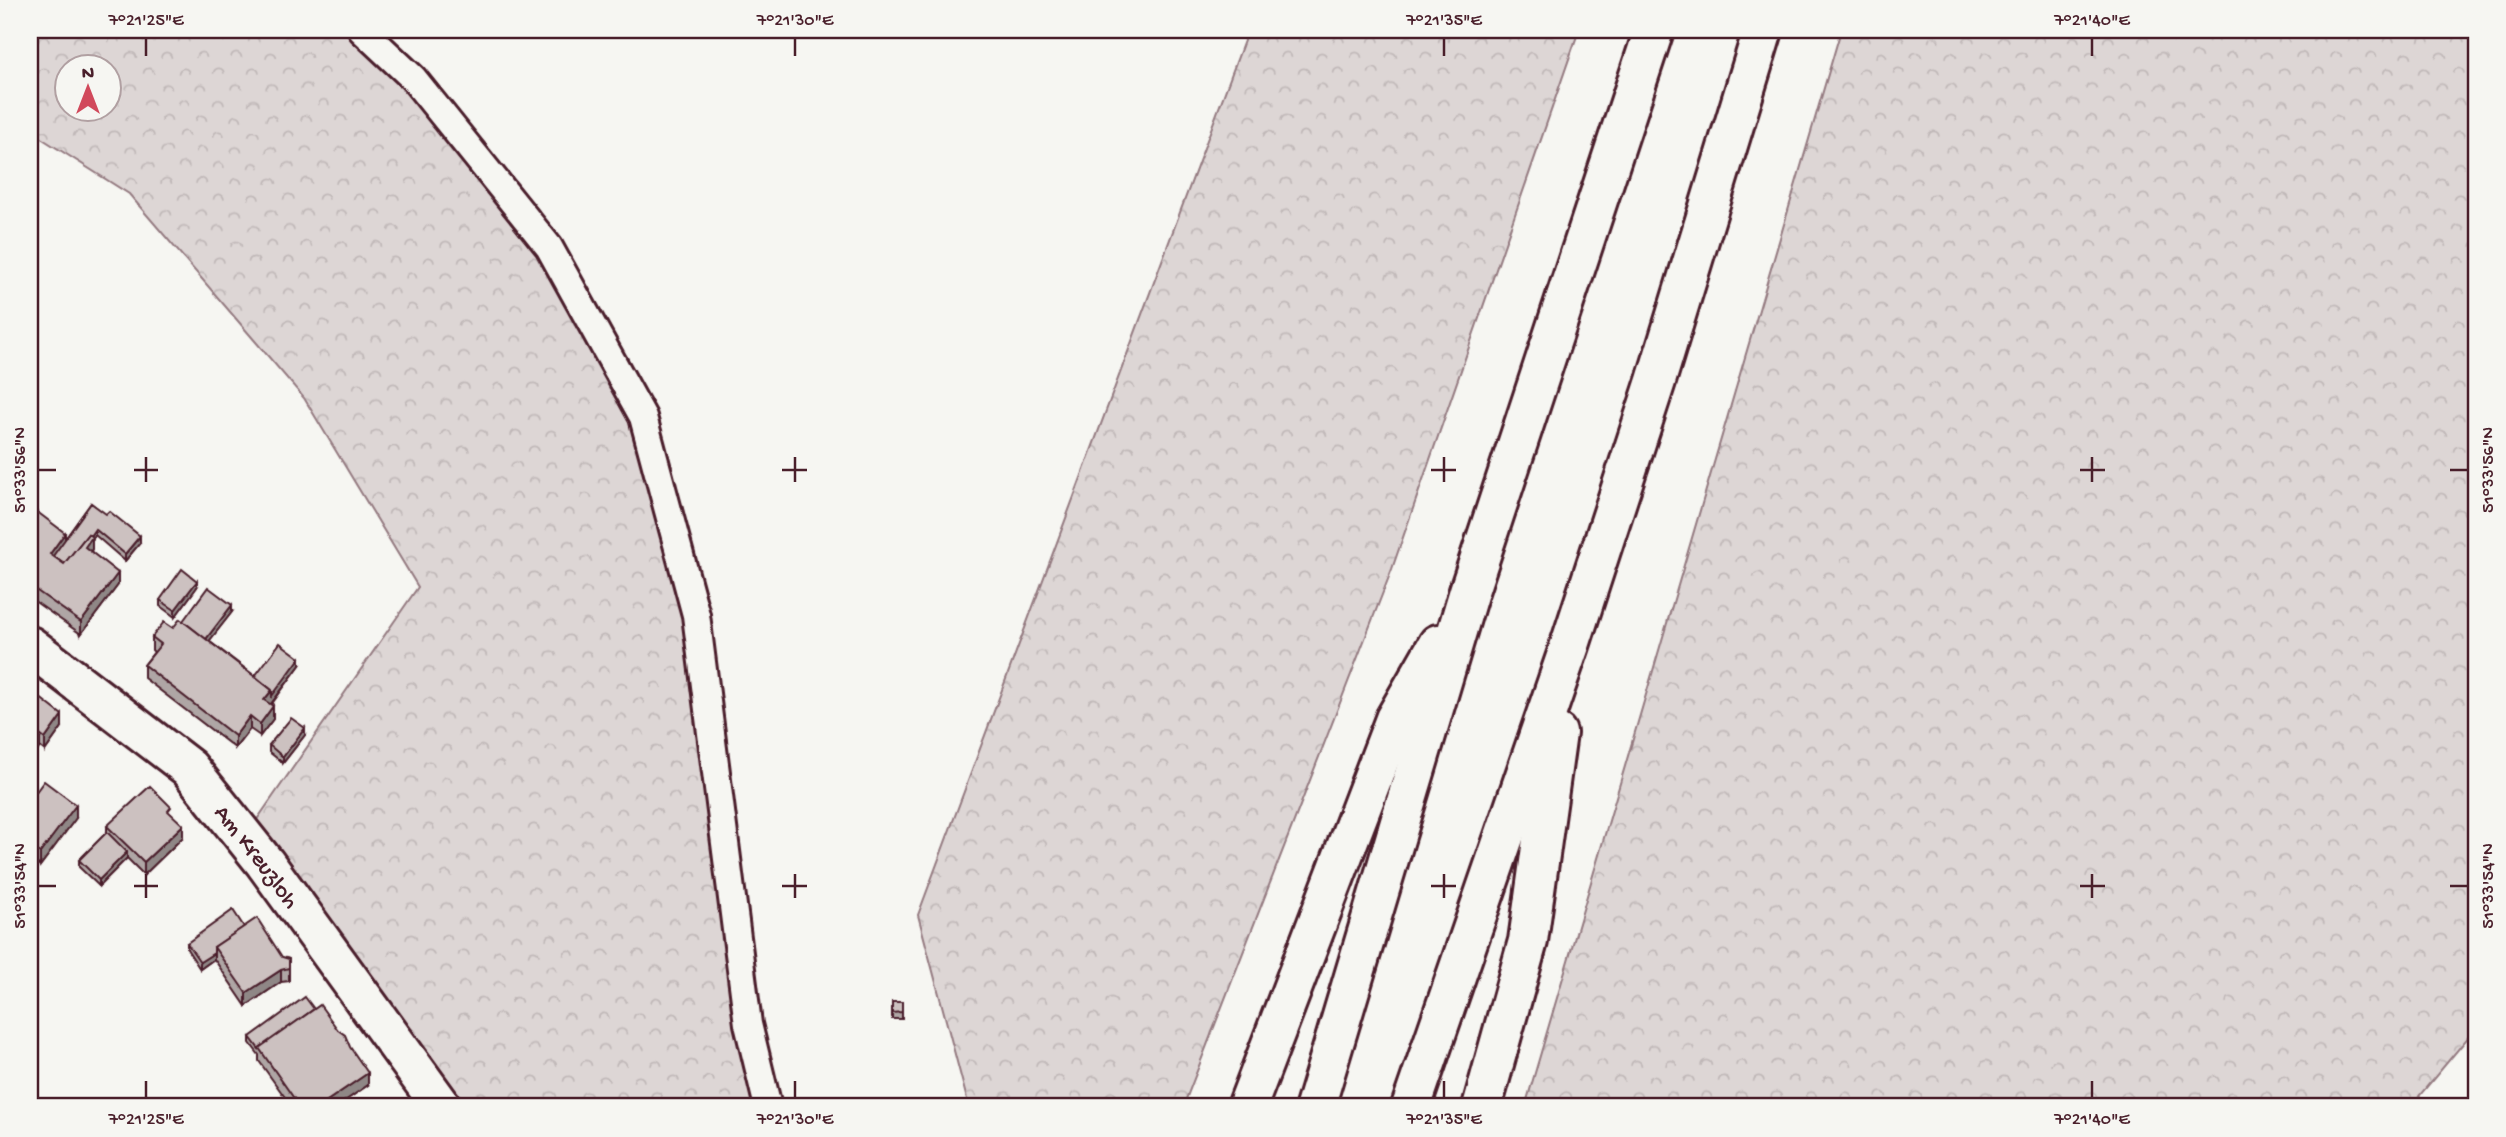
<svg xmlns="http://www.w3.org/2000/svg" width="2506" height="1137" font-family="'Gochi Hand',sans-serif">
<defs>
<pattern id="forest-crowns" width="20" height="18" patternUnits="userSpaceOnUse" patternTransform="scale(1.75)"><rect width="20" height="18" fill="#ddd6d5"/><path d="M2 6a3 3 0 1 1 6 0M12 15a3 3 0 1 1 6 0" fill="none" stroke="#bfb7b7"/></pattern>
</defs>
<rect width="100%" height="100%" fill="#f6f6f2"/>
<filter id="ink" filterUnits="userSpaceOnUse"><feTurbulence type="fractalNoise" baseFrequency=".0143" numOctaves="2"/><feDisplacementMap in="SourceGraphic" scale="14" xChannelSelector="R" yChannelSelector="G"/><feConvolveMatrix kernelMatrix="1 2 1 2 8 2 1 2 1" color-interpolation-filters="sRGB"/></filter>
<g filter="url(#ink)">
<g fill="url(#forest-crowns)" stroke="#947a80" stroke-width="2" fill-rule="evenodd">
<path d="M 30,30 L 360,30 L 549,248 L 642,420 L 695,616 L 766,1107 L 455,1107 L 247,834 L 418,587 L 304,398 L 129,194 L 30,131 ZM 66,66 L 108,66 L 108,108 L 66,108 Z"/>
<path d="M 1248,30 L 1579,30 L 1392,569 L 1183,1107 L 969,1107 L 918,915 Z"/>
<path d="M 1841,30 L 2476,30 L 2476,1028 L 2410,1107 L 1525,1107 Z"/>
</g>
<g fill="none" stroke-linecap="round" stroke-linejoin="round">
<defs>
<path id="service" d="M 362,30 L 413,78 L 549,247 L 643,417 L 696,615 L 748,1024 L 768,1107"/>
<g id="minor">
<path id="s1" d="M 30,646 L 189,768 L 265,863 L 442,1107"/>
</g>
<g id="motorway">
<path d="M 1247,1107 L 1395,719 L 1438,644"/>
<path d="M 1315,1107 L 1469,591 L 1654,30"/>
<path d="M 1411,1107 L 1570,645 L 1656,381 L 1763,30"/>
<path d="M 1482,1107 L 1528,941 L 1557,733"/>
</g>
</defs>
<use href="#service" stroke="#4a1f2b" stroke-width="32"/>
<use href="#minor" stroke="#4a1f2b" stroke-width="44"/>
<use href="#motorway" stroke="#4a1f2b" stroke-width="44"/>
<use href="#service" stroke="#f6f6f2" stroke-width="26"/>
<use href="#minor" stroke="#f6f6f2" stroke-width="38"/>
<use href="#motorway" stroke="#f6f6f2" stroke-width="38"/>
</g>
<g fill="#afa6a5" stroke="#4a1f2b" stroke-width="2">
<path d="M 91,503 L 140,543 L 125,561 L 95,535 L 92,540 L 92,549 L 91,551 L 118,585 L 81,634 L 30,598 L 30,520 L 65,539 Z"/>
<path d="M 197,587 L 175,617 L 160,606 L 160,600 Z"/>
<path d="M 232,612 L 209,641 L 255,676 L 300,665 L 271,705 L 273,719 L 260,736 L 250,729 L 235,748 L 144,678 L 144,665 L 154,652 L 152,650 L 152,637 L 173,628 Z"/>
<path d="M 30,690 L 62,727 L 45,751 L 40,747 Z"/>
<path d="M 305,735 L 283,763 L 269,752 L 269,745 Z"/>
<path d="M 30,800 L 76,818 L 40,866 L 30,858 Z"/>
<path d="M 171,814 L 183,837 L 144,875 L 127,858 L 99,886 L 79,867 L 79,860 L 107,832 L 107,826 Z"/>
<path d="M 244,927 L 282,957 L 289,959 L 289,981 L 281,982 L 246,1006 L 214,959 L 200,969 L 187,949 L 187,943 Z"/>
<rect x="892" y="1002" width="10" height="17"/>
<path d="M 250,1037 L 368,1085 L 336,1107 L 292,1107 L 259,1061 L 259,1055 L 250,1043 Z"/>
</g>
<g fill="#8f8786" stroke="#4a1f2b" stroke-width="2">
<path d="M 95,529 L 95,535 L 92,540 L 92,549 L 85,559 L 64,570 Z"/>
<path d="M 65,533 L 65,546 L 53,562 L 50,554 Z"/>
<path d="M 140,536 L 140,543 L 125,561 L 125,554 Z"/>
<path d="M 118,573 L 118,585 L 81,634 L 81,622 Z"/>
<path d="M 197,581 L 197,587 L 175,617 L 175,610 Z"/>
<path d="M 232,605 L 232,612 L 203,649 L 203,643 Z"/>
<path d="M 300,658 L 300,665 L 264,713 L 264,700 Z"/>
<path d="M 273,706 L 273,719 L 260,736 L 260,724 Z"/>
<path d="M 62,715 L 62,727 L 45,751 L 45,739 Z"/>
<path d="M 250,716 L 250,729 L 235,748 L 235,736 Z"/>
<path d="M 305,728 L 305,735 L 283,763 L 283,757 Z"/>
<path d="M 40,735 L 40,747 L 30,762 L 30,750 Z"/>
<path d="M 76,805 L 76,818 L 40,866 L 40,853 Z"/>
<path d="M 183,825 L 183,837 L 144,875 L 144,862 Z"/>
<path d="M 127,852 L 127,858 L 99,886 L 99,880 Z"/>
<path d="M 214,953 L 214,959 L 200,969 L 200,962 Z"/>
<path d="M 281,970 L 281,982 L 246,1006 L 246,993 Z"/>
<path d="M 368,1073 L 368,1085 L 336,1107 L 318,1107 Z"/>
</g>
<g fill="#ccc1c0" stroke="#4a1f2b" stroke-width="2">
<path d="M 91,503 L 106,514 L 109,511 L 140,536 L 125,554 L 95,529 L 90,536 L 88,534 L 64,564 L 53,556 Z"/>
<path d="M 36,511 L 65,533 L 50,554 L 64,564 L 88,534 L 92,537 L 85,547 L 118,573 L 81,622 L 30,586 L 30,520 Z"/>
<path d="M 182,569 L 197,581 L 175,610 L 160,600 Z"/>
<path d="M 208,587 L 232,605 L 206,639 L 183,621 Z"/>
<path d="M 180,619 L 272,690 L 264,700 L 273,706 L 260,724 L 250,716 L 235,736 L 144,665 L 161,644 L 152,637 L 164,622 L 173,628 Z"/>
<path d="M 280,643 L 300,658 L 272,696 L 272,690 L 255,676 Z"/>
<path d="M 30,690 L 62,715 L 45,739 L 40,735 L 30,750 Z"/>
<path d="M 291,718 L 305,728 L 283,757 L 269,745 Z"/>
<path d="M 44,781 L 76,805 L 40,853 L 30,846 L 30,800 Z"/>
<path d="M 150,786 L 171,807 L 168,811 L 183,825 L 144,862 L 107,826 Z"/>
<path d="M 107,832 L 127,852 L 99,880 L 79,860 Z"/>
<path d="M 233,910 L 244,927 L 214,947 L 214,953 L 200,962 L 187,943 Z"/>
<path d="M 257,918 L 282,957 L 289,959 L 289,968 L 281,970 L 246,993 L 214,947 Z"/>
<path d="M 305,997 L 314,1009 L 259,1049 L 250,1037 Z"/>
<path d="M 892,1002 L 902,1002 L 902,1012 L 892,1013 Z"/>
<path d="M 320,1005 L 338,1030 L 345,1035 L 350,1047 L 368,1073 L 318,1107 L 300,1107 L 259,1048 Z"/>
</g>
</g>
<path fill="none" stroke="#4a1f2b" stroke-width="2.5" d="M 146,38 L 146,56M 795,38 L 795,56M 1444,38 L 1444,56M 2092,38 L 2092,56M 146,457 L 146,482M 795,457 L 795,482M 1444,457 L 1444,482M 2092,457 L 2092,482M 38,470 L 56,470M 134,470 L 158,470M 782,470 L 807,470M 1431,470 L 1456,470M 2080,470 L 2105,470M 2450,470 L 2468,470M 146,874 L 146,898M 795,874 L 795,898M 1444,874 L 1444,898M 2092,874 L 2092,898M 38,886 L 56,886M 134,886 L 158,886M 782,886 L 807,886M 1431,886 L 1456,886M 2080,886 L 2105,886M 2450,886 L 2468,886M 146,1081 L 146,1098M 795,1081 L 795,1098M 1444,1081 L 1444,1098M 2092,1081 L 2092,1098"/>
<g text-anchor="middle" stroke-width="5" stroke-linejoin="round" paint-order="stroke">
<g font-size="24" fill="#4a1f2b" stroke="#f6f6f2">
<text dy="8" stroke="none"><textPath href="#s1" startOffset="312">Am Kreuzloh</textPath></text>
</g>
</g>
<rect width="2506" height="1137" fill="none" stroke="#f6f6f2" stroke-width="77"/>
<g transform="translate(88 88)"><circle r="33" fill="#f6f6f2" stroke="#b1a0a2" stroke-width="2"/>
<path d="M0-5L12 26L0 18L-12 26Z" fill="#d1495b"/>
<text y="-10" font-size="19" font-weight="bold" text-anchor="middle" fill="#4a1f2b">N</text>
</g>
<rect x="38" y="38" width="2430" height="1060" fill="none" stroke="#4a1f2b" stroke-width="2.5"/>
<g font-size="18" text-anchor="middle" fill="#4a1f2b">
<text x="146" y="25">7°21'25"E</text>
<text x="795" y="25">7°21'30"E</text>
<text x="1444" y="25">7°21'35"E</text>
<text x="2092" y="25">7°21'40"E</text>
<text transform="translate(19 470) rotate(-90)" y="6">51°33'56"N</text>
<text transform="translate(2487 470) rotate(-90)" y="6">51°33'56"N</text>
<text transform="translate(19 886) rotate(-90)" y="6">51°33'54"N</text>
<text transform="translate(2487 886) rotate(-90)" y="6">51°33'54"N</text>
<text x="146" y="1124">7°21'25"E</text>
<text x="795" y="1124">7°21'30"E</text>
<text x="1444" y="1124">7°21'35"E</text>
<text x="2092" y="1124">7°21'40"E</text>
</g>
</svg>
